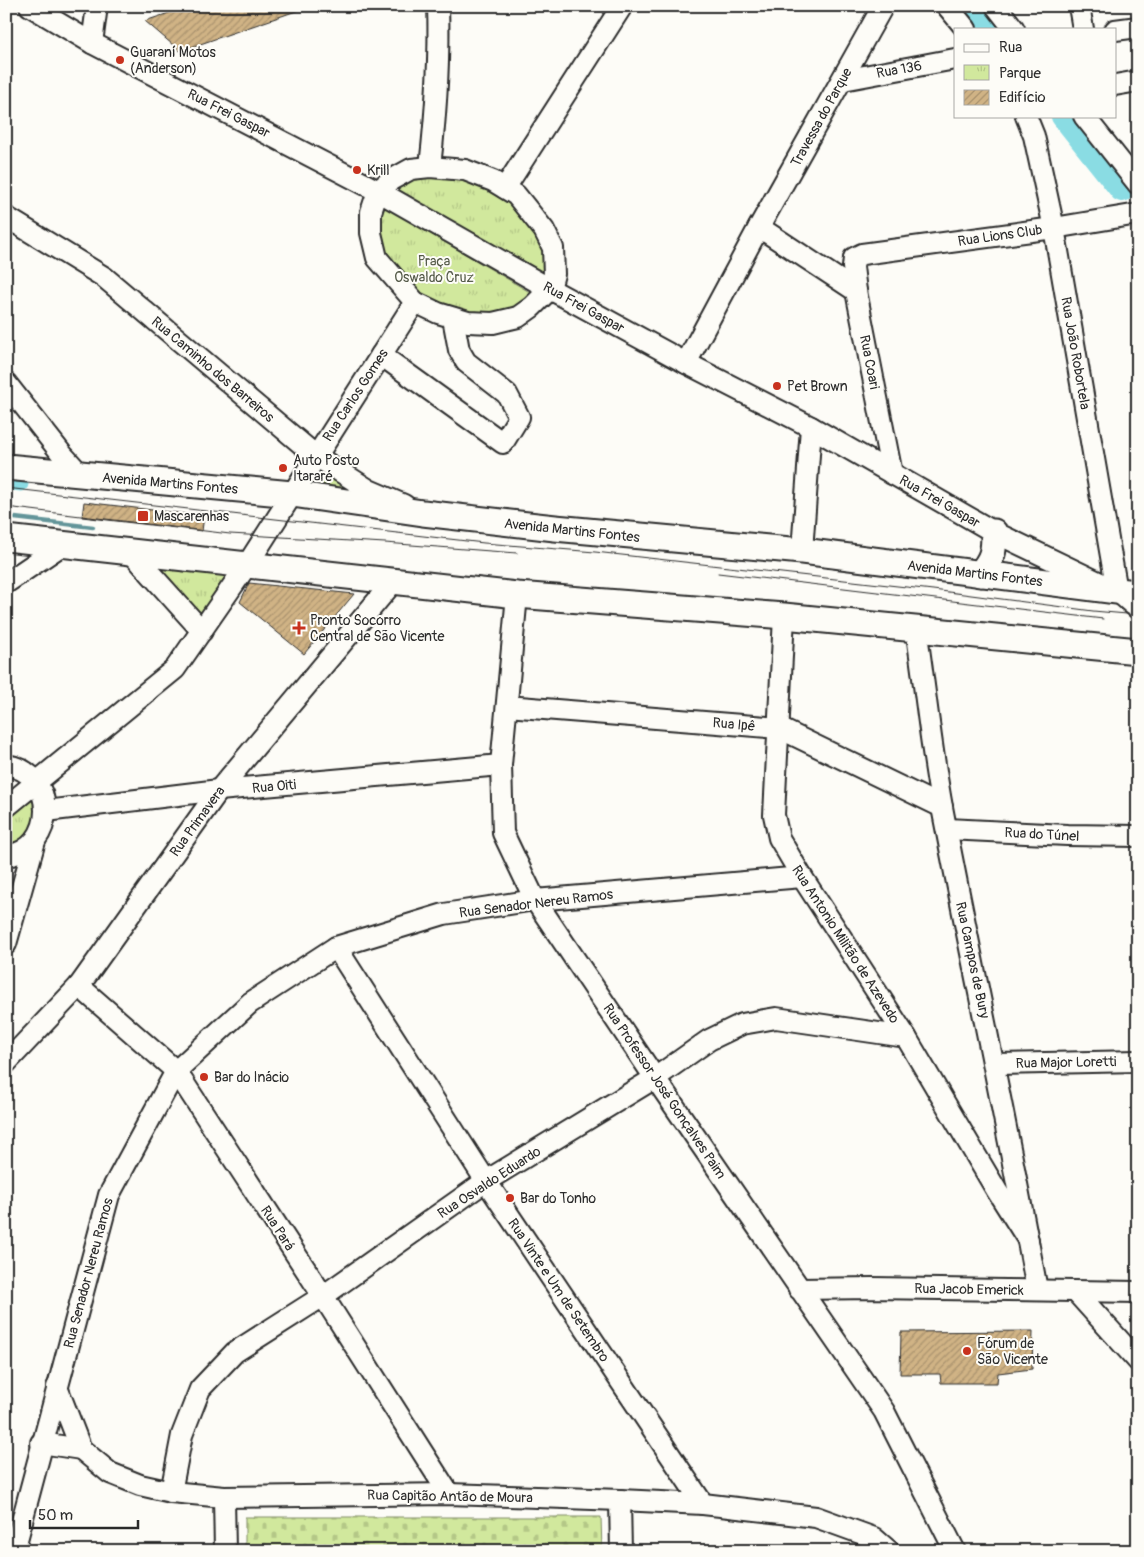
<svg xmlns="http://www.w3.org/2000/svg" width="1144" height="1557" font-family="Pangolin,sans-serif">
<defs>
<pattern id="cemetery-stones" width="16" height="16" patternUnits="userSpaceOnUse" patternTransform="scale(1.25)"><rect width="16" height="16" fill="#d1e89d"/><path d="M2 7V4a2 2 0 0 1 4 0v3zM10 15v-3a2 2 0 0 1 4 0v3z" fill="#b4c787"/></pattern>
<pattern id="park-tufts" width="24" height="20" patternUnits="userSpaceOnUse" patternTransform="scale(1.25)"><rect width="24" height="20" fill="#d1e89d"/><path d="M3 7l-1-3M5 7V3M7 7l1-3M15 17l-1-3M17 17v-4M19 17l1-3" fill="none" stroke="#b4c787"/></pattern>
<pattern id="building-hatch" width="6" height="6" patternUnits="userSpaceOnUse" patternTransform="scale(1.25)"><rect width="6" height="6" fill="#d0b385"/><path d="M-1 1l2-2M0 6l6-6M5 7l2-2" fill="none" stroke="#a9926d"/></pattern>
</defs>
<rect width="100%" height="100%" fill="#fdfcf7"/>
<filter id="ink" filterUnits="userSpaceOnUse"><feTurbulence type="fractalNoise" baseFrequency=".02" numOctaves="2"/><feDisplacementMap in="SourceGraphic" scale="10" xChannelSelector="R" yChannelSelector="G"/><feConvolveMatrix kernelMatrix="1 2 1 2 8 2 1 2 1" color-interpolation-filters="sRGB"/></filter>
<g filter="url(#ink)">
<path fill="url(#cemetery-stones)" stroke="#7e8a64" d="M 245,1517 L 601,1517 L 602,1551 L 245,1551 Z"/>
<g fill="url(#park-tufts)" stroke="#7e8a64">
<path d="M 441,173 L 482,183 L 504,194 L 543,241 L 546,281 L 396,188 L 405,181 Z"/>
<path d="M 385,207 L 533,294 L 514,311 L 489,317 L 439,306 L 414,292 L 394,270 L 382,248 L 378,229 Z"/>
<path d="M 154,563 L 231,568 L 201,613 L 198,614 Z"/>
<path d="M 33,800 C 39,824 29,838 6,846 L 6,819 Z"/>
</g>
<path fill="#d1e89d" stroke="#7e8a64" d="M 324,469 L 350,486 L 349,491 L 314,487 Z"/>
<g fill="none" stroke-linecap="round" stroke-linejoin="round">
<path stroke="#649599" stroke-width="4.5" d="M 6,517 L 93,527"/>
<path stroke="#8adce3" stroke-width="15" d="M 6,482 L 21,484"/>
<g stroke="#8adce3" stroke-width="26">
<path d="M 974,6 L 992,29"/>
<path d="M 1064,116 L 1122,189"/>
</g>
</g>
<g fill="url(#building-hatch)" stroke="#2b2b2b">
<path d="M 190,6 L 305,6 L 305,8 L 180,51 L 145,21 Z"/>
<path d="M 84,502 L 204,516 L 202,531 L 82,517 Z"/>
<path d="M 249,583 L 354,594 L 304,654 L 240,602 Z"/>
<path d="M 1033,1331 L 1032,1369 L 998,1373 L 997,1383 L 941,1383 L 940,1374 L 900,1374 L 901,1332 Z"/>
</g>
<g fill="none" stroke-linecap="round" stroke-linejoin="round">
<defs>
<g id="minor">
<path d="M 30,6 L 92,43 L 378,191 L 550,289 L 686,363 L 811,427 L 994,532 L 1117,591 L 1138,609"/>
<path d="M 947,6 L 966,29"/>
<path d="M 996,6 L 1014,29"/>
<path d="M 1079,6 L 1083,29"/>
<path d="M 1115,30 L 1138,27"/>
<path d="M 92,43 L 97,6"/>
<path d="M 843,80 L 955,59"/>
<path d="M 1115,85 L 1138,81"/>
<path d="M 1026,116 L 1034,136 L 1054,228 L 1117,591"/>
<path d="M 1084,116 L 1138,184"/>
<path d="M 430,167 L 465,170 L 493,181 L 516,195 L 544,230 L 553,248 L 554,274 L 550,289 L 532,307 L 518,317 L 493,323 L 468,322 L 438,313 L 415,302 L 377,258 L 371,233 L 371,212 L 378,191 L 391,180 L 411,169 Z"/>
<path d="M 430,167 C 436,113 440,60 438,6"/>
<path d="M 505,188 L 622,6"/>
<path d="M 6,217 L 104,277 L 316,456 L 369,490 L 404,505"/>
<path d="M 759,227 L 856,291"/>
<path d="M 381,355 L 503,443 L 519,417 L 507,394 L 466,362 L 459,350 L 453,318"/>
<path d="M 686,363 L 759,227 L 883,6"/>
<path d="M 6,383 L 61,453 L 81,475"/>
<path d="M 892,474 L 856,291 L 853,267 L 854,258 L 862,254 L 1054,228 L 1138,214"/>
<path d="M 802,551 L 811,427"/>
<path d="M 131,552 L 202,631"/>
<path d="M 6,583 L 62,545"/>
<path d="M 517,595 L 501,765 L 503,833 L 535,900 L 655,1078 L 884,1411 L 955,1551"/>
<path d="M 784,616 L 774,815 L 779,838 L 802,877 L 906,1037 L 997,1191 L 1028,1240"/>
<path d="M 916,628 C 925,687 931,748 942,807 C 973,968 1008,1129 1037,1290"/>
<path d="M 507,706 L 779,728 L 942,807"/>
<path d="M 6,765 C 58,772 58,849 6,856"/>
<path d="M 6,807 L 175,669 L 247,565 L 415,302"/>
<path d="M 46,811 L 219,790 L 501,765"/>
<path d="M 947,829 L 1067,835 L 1138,836"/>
<path d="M 6,944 L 35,841"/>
<path d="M 336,947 L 486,1181 L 703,1504"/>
<path d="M 79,986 L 176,1071 L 323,1296 L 449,1494"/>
<path d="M 6,1063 L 79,986 L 219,790 L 393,582"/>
<path d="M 995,1064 L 1138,1061"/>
<path d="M 799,1289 L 872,1288 L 1138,1292"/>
<path d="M 1076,1292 L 1138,1361"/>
<path d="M 57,1387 L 81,1449 L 110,1473 L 140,1485 L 171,1492 L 224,1497 L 449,1494 L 620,1500 L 703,1504 L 816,1517 L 874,1538 L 889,1551"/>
<path d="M 41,1443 L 81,1449"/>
<path d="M 171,1492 L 182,1435 L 200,1389 L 235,1352 L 323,1296 L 486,1181 L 655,1078 L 709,1040 L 742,1024 L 776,1018 L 906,1037"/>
<path d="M 224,1497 L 225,1551"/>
<path d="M 620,1500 L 621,1551"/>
<path d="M 14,1551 L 109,1195 L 176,1071 L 250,1003 L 336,947 L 444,914 L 535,900 L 802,877"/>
</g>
<g id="major">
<path d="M 6,467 L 292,494 L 423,513 L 555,528 L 802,551 L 1117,591 L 1138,593"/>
<path d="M 6,538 L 517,595 L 784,616 L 1138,651"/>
<path d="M 980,574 C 993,558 994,552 994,532"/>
</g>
</defs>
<use href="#minor" stroke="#2b2b2b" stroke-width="24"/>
<use href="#major" stroke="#2b2b2b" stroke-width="29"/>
<use href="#minor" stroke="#fdfcf7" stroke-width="20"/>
<use href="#major" stroke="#fdfcf7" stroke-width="25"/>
<g stroke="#2b2b2b" stroke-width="1">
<path d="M 6,488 L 484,543 L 595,552 L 933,590 L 1093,611 L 1138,615"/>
<path d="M 6,507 L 230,534 L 385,543 L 517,553"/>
<path d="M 718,573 L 1103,619"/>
</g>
</g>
</g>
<g fill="#c8321e" stroke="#fdfcf7" stroke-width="2">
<circle cx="120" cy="60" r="5"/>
<circle cx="357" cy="170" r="5"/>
<circle cx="777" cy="386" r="5"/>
<circle cx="283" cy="468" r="5"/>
<rect x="137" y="510" width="12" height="12" rx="2.5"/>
<path d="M296.5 620.5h5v5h5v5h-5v5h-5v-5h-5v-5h5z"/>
<circle cx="204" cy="1077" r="5"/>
<circle cx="510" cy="1198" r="5"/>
<circle cx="967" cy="1351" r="5"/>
</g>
<g text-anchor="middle" stroke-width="4" stroke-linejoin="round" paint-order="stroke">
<g font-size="14" fill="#2b2b2b" stroke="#fdfcf7" text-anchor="start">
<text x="130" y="57">Guaraní Motos<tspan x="130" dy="16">(Anderson)</tspan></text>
<text x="367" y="175">Krill</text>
<text x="787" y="391">Pet Brown</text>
<text x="293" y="465">Auto Posto<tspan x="293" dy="16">Itararé</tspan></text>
<text x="154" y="521">Mascarenhas</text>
<text x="310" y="625">Pronto Socorro<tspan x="310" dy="16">Central de São Vicente</tspan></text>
<text x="214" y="1082">Bar do Inácio</text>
<text x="520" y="1203">Bar do Tonho</text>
<text x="977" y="1348">Fórum de<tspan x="977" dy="16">São Vicente</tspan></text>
</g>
<g font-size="14" fill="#2b2b2b" stroke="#fdfcf7">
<text transform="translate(899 69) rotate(-10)" y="5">Rua 136</text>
<text transform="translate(229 113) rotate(27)" y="5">Rua Frei Gaspar</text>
<text transform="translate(821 117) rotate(-61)" y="5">Travessa do Parque</text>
<text transform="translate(1000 235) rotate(-8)" y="5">Rua Lions Club</text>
<text transform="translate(584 307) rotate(29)" y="5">Rua Frei Gaspar</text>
<text transform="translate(1076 353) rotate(80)" y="5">Rua João Robortela</text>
<text transform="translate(870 362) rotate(79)" y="5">Rua Coari</text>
<text transform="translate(213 369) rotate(40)" y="5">Rua Caminho dos Barreiros</text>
<text transform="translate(355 395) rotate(-57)" y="5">Rua Carlos Gomes</text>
<text transform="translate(170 483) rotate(5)" y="5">Avenida Martins Fontes</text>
<text transform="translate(940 501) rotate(30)" y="5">Rua Frei Gaspar</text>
<text transform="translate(572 530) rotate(6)" y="5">Avenida Martins Fontes</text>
<text transform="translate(975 573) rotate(7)" y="5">Avenida Martins Fontes</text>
<text transform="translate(734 724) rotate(5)" y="5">Rua Ipê</text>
<text transform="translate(274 786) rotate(-5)" y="5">Rua Oiti</text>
<text transform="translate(197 821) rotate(-54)" y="5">Rua Primavera</text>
<text transform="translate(1042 834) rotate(3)" y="5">Rua do Túnel</text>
<text transform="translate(536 903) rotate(-7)" y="5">Rua Senador Nereu Ramos</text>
<text transform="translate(846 944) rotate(57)" y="5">Rua Antonio Militão de Azevedo</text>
<text transform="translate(973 960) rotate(78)" y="5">Rua Campos de Bury</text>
<text transform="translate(1066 1062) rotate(-1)" y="5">Rua Major Loretti</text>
<text transform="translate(665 1091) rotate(56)" y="5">Rua Professor José Gonçalves Paim</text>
<text transform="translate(489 1182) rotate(-33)" y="5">Rua Osvaldo Eduardo</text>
<text transform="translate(278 1228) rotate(57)" y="5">Rua Pará</text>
<text transform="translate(88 1273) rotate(-75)" y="5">Rua Senador Nereu Ramos</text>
<text transform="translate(969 1289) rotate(1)" y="5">Rua Jacob Emerick</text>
<text transform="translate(559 1290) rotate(56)" y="5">Rua Vinte e Um de Setembro</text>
<text transform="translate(450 1496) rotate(1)" y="5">Rua Capitão Antão de Moura</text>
</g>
<g font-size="14" fill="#545a48" stroke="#fdfcf7">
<text x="434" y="266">Praça<tspan x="434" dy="16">Oswaldo Cruz</tspan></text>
</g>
</g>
<rect width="1144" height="1557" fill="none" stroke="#fdfcf7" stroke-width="25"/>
<rect x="12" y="12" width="1119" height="1532" fill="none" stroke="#2b2b2b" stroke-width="2" filter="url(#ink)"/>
<rect x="954" y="28" width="162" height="90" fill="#fdfcf7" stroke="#a9a8a5"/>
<rect x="964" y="44" width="25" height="8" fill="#fdfcf7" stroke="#a9a8a5"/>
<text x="999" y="52" font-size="15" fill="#2b2b2b">Rua</text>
<rect x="964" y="65" width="25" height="15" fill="url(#park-tufts)" stroke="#a9a8a5"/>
<text x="999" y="78" font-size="15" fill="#2b2b2b">Parque</text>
<rect x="964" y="90" width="25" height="15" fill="url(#building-hatch)" stroke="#a9a8a5"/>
<text x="999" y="102" font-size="15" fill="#2b2b2b">Edifício</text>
<path d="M30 1520v8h108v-8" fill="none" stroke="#2b2b2b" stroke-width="2.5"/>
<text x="38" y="1520" font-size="15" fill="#2b2b2b" stroke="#fdfcf7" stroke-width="4" paint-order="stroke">50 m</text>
</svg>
